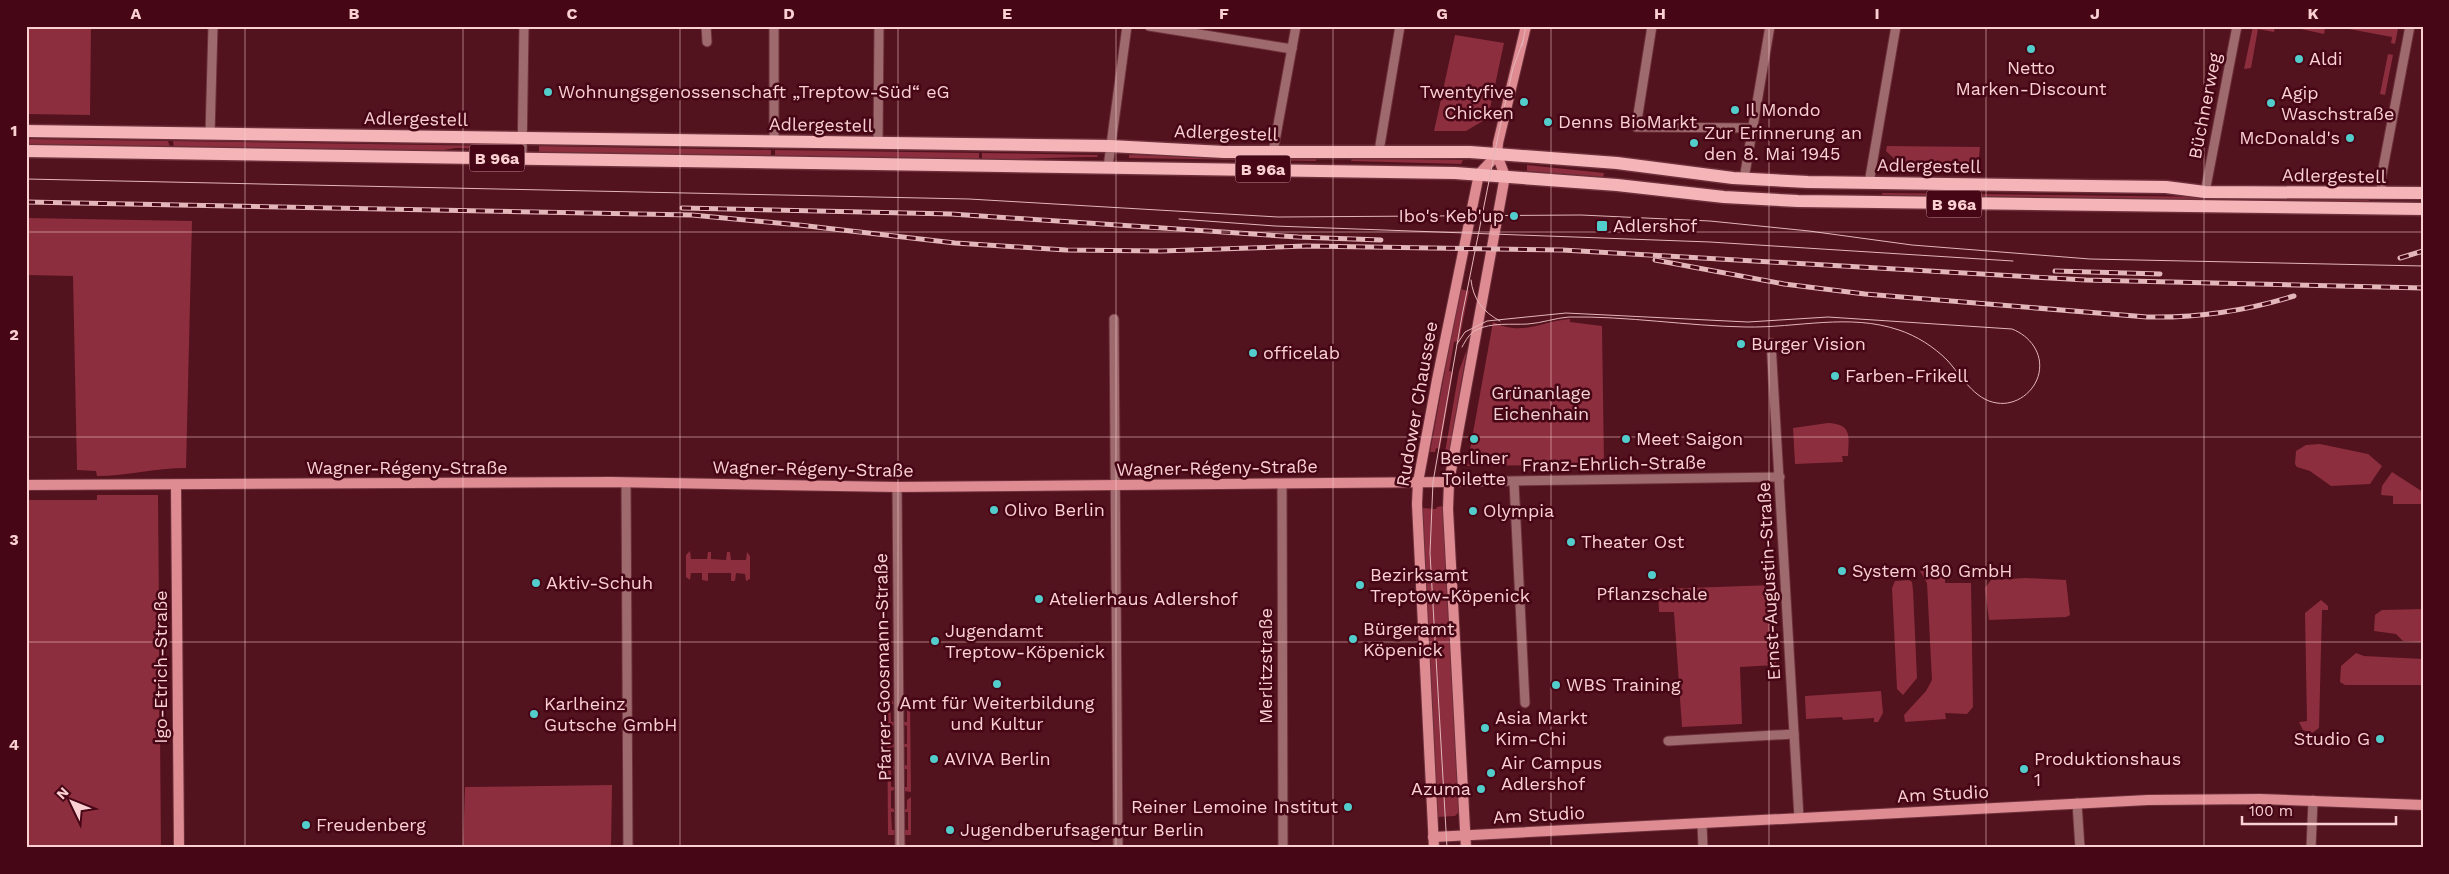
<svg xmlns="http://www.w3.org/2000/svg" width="2449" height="874" font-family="'Work Sans',sans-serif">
<rect width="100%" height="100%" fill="#52121e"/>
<g fill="#8c2e3d">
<path d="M 26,26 L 91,26 L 90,115 L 26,114 Z"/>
<path d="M 2253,26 L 2275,26 L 2274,32 L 2258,29 L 2251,68 L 2244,69 Z"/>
<path d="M 2287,26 L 2398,29 L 2395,44 L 2391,43 L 2392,37 L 2349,29 L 2325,28 L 2324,34 Z"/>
<path d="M 1455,35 L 1504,43 L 1488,118 L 1466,131 L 1434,131 Z"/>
<path d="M 2388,54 L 2393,55 L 2385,95 L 2380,94 Z"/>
<path d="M 26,139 L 168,141 L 170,147 L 26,145 Z"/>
<path d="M 173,141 L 499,146 L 498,149 L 456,148 L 437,151 L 174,148 Z"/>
<path d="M 539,146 L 771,150 L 771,157 L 539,153 Z"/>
<path d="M 1887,146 L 1980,147 L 1978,168 L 1902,166 L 1886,151 Z"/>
<path d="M 775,150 L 979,153 L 979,160 L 775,156 Z"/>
<path d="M 982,153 L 1098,155 L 1097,157 C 1059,157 1020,160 982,159 Z"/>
<path d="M 1129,155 L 1316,157 L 1316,161 L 1129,158 Z"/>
<path d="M 1352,158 L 1463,160 L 1461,164 L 1351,161 Z"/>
<path d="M 1527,165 L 1604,173 L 1603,178 L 1527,172 Z"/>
<path d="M 1882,193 L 2369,199 L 2369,204 L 1883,196 Z"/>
<path d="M 26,218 L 192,221 L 186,468 C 155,468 127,476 97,476 L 96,471 L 77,470 L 73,276 L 26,275 Z"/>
<path d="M 1460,289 L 1469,291 L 1459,341 L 1454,342 L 1449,371 L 1453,372 L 1440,449 L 1436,448 L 1435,452 L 1430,452 Z"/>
<path d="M 1570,319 L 1570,322 L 1602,326 L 1604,464 L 1467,466 L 1493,322 C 1524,337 1540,321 1570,319 Z"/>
<path d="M 1467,349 L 1449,453 L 1445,452 L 1459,371 Z"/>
<path d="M 1828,423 C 1852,424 1849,436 1848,456 L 1842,456 L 1843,462 L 1795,464 L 1793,428 Z"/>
<path d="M 2320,444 L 2368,454 L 2382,466 L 2370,484 L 2331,486 L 2310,471 L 2297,467 L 2295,464 L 2296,451 L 2306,445 Z"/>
<path d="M 2392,472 L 2423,492 L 2423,504 L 2393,504 L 2393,496 L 2381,495 L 2382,486 Z"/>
<path d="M 97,495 L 158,495 L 161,848 L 26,848 L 26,500 L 97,500 Z"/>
<path d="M 1443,506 L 1459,812 L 1455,816 L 1437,817 L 1422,508 L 1436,509 L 1437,507 Z"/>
<path d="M 690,551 L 691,559 L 707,559 L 708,552 L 711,552 L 711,559 L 726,560 L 727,552 L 730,552 L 731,560 L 746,560 L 747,552 L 750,556 L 750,579 L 746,581 L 745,574 L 736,573 L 735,581 L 731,581 L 731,573 L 708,573 L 708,581 L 702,580 L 702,573 L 691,573 L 690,580 L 686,577 L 686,555 Z"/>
<path d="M 1920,571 L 1945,571 L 1945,583 L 1971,583 L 1973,707 L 1967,714 L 1945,713 L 1946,719 L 1905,722 L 1904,715 L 1926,691 L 1932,680 L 1927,583 Z"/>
<path d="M 2026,578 L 2066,580 L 2070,615 L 2066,617 L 1989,620 L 1985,588 L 1991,580 Z"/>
<path d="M 1909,580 L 1912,582 L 1913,590 L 1917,678 L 1903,695 L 1897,689 L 1892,588 L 1895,581 Z"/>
<path d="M 1774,585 L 1776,665 L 1740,667 L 1742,724 L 1682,727 L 1674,612 L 1659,612 L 1658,589 Z"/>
<path d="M 2321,600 L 2328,606 L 2328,610 L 2322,610 L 2319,728 L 2312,733 L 2303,730 L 2299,722 L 2307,721 L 2305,613 Z"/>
<path d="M 2423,609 L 2423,642 L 2403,641 L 2396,634 L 2374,631 L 2375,615 L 2382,610 Z"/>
<path d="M 2356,653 L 2364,656 L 2423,659 L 2423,685 L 2345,685 L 2340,682 L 2341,666 Z"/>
<path d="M 1881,691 L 1883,713 L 1878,722 L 1874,722 L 1874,718 L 1843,720 L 1842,717 L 1806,719 L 1805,696 Z"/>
<path d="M 887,699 L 893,701 L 894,704 L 890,704 L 891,722 L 894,722 L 894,726 L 891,726 L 891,744 L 894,744 L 894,747 L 891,747 L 891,765 L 894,766 L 894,769 L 891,769 L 891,787 L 894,787 L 894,790 L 891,791 L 891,808 L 894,809 L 894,812 L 891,812 L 892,830 L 895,830 L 894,835 L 888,835 Z"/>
<path d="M 904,701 L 910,701 L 911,792 L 904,791 L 904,787 L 907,787 L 907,769 L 904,769 L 904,766 L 907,765 L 907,747 L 904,747 L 904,744 L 907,744 L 907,726 L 904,725 L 904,722 L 907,722 L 907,704 L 904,704 Z"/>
<path d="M 612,785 L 611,848 L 463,848 L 465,787 Z"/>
<path d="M 911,797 L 911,835 L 905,835 L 905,830 L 908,830 L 908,812 L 904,812 L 905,809 L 907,809 L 907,800 Z"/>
</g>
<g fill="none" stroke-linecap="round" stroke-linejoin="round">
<defs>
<g id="street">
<path d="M 706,26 L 707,42"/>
<path d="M 1149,26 L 1292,49"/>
<path d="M 1652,26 L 1636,127 L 1753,128"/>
<path d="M 210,134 L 213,26"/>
<path d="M 774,142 L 774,26"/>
<path d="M 878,143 L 879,26"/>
<path d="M 1379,151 L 1400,26"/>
<path d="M 1273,152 L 1296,26"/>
<path d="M 522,158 L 524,26"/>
<path d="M 1108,167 L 1127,26"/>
<path d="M 1744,179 L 1770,26"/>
<path d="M 1869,183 L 1896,26"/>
<path d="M 2205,192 L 2237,26"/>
<path d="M 2382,194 L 2381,179 L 2410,26"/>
<path d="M 1114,319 L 1118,848"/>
<path d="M 1771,343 L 1799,818"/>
<path d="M 1449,482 L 1780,477"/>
<path d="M 1514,482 L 1525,703"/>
<path d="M 626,483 L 628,848"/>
<path d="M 1282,484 L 1283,848"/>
<path d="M 897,487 L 900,848"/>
<path d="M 1668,741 L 1794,734"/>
<path d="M 2077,803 L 2080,848"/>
<path d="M 1702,824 L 1703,848"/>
<path d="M 2311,848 L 2313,800"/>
</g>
<g id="secondary">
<path d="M 26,485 L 612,482 L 897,487 L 1449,482"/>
<path d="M 176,486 L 179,848"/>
<path d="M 1433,837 L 2148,800 L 2260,799 L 2423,805"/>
<path d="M 1434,848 L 1417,504 L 1418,482 L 1437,380 L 1479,174 L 1497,155"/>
<path d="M 1466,848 L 1448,509 L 1449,482 L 1505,176 L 1497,155 L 1498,143 L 1526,26"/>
</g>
<g id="primary">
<path d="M 26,131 L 1110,146 L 1224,152 L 1470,152 L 1617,163 L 1733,178 L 1808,182 L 2166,187 L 2205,192 L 2423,193"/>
<path d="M 26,151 L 1455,173 L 1617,185 L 1724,197 L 1798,201 L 2423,209"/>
</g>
</defs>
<use href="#street" stroke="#6d303b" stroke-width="11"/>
<use href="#secondary" stroke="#6d303b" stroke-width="12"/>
<use href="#primary" stroke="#6d303b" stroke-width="15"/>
<use href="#street" stroke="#9e6a6e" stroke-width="9"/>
<use href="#secondary" stroke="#de8b92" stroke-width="10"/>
<use href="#primary" stroke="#f5b4b8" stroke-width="12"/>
<g stroke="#e3b6b9" stroke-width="1">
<path d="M 1522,46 L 1526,26"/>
<path d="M 26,179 L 969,199 L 1278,217 L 1581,215 L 1710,221 L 1809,231 L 1912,245 L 2090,259 L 2423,266"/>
<path d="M 1179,219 L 1275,226 L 1710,242 L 2013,261"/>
<path d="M 1471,280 C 1473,299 1483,312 1500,321"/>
<path d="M 1457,344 L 1465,332 L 1487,321 L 1566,313 L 1748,322 L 1828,317 L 2012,329 C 2030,336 2043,353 2039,373 C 2035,392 2016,406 1997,403 C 1974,400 1961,375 1947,360 C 1934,347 1917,336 1899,330 C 1849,313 1797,328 1746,327 C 1687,326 1628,316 1569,317 C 1555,318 1542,323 1528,324 C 1511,325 1492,322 1476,330 C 1469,334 1466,340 1462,347"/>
<path d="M 1447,848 L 1430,553 L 1433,482 L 1462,316 L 1498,136 L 1513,68 L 1523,41"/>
</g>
<defs>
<g id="rail">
<path d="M 26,202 L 692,215 L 799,225 L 955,243 L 1066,250 L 1161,251 L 1306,246 L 1562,250 L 2086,280 L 2423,288"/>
<path d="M 682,208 L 951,214 L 1298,237 L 1381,240"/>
<path d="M 2400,258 L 2423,251"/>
<path d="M 1655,260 L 1784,284 L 1865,294 L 2147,317 C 2198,318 2245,311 2294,296"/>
<path d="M 2055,271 L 2160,274"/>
</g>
</defs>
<use href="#rail" stroke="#e3b6b9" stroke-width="5"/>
<use href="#rail" stroke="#460615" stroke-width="3" stroke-dasharray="9" stroke-linecap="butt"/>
</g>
<path fill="none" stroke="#fad0d2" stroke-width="1" stroke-opacity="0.55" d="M 245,26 L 245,848M 463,26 L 463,848M 680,26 L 680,848M 898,26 L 898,848M 1116,26 L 1116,848M 1333,26 L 1333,848M 1551,26 L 1551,848M 1769,26 L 1769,848M 1986,26 L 1986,848M 2204,26 L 2204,848M 26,232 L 2423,232M 26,437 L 2423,437M 26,642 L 2423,642"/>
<g fill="#52cdcc" stroke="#460615" stroke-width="2">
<circle cx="2031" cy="49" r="5"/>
<circle cx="2299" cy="59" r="5"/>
<circle cx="548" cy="92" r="5"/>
<circle cx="1524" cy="102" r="5"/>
<circle cx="2271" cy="103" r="5"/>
<circle cx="1735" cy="110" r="5"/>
<circle cx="1548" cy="122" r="5"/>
<circle cx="2350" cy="138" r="5"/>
<circle cx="1694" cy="143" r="5"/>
<circle cx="1514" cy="216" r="5"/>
<rect x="1596" y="220" width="12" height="12" rx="2.5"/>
<circle cx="1741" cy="344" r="5"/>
<circle cx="1253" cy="353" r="5"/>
<circle cx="1835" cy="376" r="5"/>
<circle cx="1474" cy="439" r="5"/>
<circle cx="1626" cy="439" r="5"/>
<circle cx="994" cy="510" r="5"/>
<circle cx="1473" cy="511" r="5"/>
<circle cx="1571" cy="542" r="5"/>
<circle cx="1842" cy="571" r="5"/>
<circle cx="1652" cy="575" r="5"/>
<circle cx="536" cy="583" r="5"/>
<circle cx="1360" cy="585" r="5"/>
<circle cx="1039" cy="599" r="5"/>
<circle cx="1353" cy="639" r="5"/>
<circle cx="935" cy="641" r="5"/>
<circle cx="997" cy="684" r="5"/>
<circle cx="1556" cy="685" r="5"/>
<circle cx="534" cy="714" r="5"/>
<circle cx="1485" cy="728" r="5"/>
<circle cx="2380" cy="739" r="5"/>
<circle cx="934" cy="759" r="5"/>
<circle cx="2024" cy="769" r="5"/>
<circle cx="1491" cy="773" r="5"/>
<circle cx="1481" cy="789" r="5"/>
<circle cx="1348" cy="807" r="5"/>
<circle cx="306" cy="825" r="5"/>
<circle cx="950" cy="830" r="5"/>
</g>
<g text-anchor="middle" stroke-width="5" stroke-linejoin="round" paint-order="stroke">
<g fill="#460615" stroke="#c49399" stroke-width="1">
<rect x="469.5" y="144.5" width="55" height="27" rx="4"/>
<rect x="1235.5" y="155.5" width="55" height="27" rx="4"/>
<rect x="1926.5" y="190.5" width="55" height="27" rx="4"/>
</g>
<g font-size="16" font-weight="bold" fill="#fad0d2">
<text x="497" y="164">B 96a</text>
<text x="1263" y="175">B 96a</text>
<text x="1954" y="210">B 96a</text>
</g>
<g font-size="18" fill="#fad0d2" stroke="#460615" text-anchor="start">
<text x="2309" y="65">Aldi</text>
<text x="2031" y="74" text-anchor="middle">Netto<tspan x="2031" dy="21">Marken-Discount</tspan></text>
<text x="558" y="98">Wohnungsgenossenschaft „Treptow-Süd“ eG</text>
<text x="1514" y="98" text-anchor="end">Twentyfive<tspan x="1514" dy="21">Chicken</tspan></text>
<text x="2281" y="99">Agip<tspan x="2281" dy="21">Waschstraße</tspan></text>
<text x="1745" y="116">Il Mondo</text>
<text x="1558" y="128">Denns BioMarkt</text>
<text x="1704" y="139">Zur Erinnerung an<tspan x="1704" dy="21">den 8. Mai 1945</tspan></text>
<text x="2340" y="144" text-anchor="end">McDonald's</text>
<text x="1504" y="222" text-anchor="end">Ibo's Keb'up</text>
<text x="1613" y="232">Adlershof</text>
<text x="1751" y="350">Burger Vision</text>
<text x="1263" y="359">officelab</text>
<text x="1845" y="382">Farben-Frikell</text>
<text x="1636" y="445">Meet Saigon</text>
<text x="1474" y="464" text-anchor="middle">Berliner<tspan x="1474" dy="21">Toilette</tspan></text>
<text x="1004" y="516">Olivo Berlin</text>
<text x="1483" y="517">Olympia</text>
<text x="1581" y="548">Theater Ost</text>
<text x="1852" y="577">System 180 GmbH</text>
<text x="1370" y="581">Bezirksamt<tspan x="1370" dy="21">Treptow-Köpenick</tspan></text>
<text x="546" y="589">Aktiv-Schuh</text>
<text x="1652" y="600" text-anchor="middle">Pflanzschale</text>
<text x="1049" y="605">Atelierhaus Adlershof</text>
<text x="1363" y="635">Bürgeramt<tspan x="1363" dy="21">Köpenick</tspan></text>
<text x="945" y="637">Jugendamt<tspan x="945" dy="21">Treptow-Köpenick</tspan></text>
<text x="1566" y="691">WBS Training</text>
<text x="997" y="709" text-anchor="middle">Amt für Weiterbildung<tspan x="997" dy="21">und Kultur</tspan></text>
<text x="544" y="710">Karlheinz<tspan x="544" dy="21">Gutsche GmbH</tspan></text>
<text x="1495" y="724">Asia Markt<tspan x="1495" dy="21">Kim-Chi</tspan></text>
<text x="2370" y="745" text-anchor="end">Studio G</text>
<text x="944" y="765">AVIVA Berlin</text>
<text x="2034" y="765">Produktionshaus<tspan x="2034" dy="21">1</tspan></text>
<text x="1501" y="769">Air Campus<tspan x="1501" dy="21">Adlershof</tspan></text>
<text x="1471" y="795" text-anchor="end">Azuma</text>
<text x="1338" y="813" text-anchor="end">Reiner Lemoine Institut</text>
<text x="316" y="831">Freudenberg</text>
<text x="960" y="836">Jugendberufsagentur Berlin</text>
</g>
<g font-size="18" fill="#fad0d2" stroke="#460615">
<text transform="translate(2205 106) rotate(-79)" y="6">Büchnerweg</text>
<text transform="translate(416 119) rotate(1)" y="6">Adlergestell</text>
<text transform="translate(821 125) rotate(1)" y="6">Adlergestell</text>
<text transform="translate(1226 133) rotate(2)" y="6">Adlergestell</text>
<text transform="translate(1929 166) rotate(1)" y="6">Adlergestell</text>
<text transform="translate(2334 176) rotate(1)" y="6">Adlergestell</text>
<text transform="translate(1417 404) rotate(-80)" y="6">Rudower Chaussee</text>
<text transform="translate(1614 464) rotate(-1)" y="6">Franz-Ehrlich-Straße</text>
<text x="407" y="474">Wagner-Régeny-Straße</text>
<text transform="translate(1217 468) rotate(-1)" y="6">Wagner-Régeny-Straße</text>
<text transform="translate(813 469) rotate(1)" y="6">Wagner-Régeny-Straße</text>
<text transform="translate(1769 581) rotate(-93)" y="6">Ernst-Augustin-Straße</text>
<text transform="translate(1266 666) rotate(-90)" y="6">Merlitzstraße</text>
<text transform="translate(161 667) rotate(-90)" y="6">Igo-Etrich-Straße</text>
<text transform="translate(883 667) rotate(-91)" y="6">Pfarrer-Goosmann-Straße</text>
<text transform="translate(1943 794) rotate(-3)" y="6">Am Studio</text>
<text transform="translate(1539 815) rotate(-3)" y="6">Am Studio</text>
</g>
<g font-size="18" fill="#f1d1d3" stroke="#460615">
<text x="1541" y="399">Grünanlage<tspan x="1541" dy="21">Eichenhain</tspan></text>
</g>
</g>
<rect width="2449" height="874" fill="none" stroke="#460615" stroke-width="55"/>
<g transform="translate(72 802) rotate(313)" stroke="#460615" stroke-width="4" paint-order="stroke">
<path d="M0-4L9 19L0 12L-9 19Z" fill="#fad0d2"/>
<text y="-8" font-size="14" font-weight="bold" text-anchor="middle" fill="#fad0d2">N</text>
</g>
<path d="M2242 816v8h154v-8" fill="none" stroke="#fad0d2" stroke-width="2.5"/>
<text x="2249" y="816" font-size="15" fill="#fad0d2" stroke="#460615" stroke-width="4" paint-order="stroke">100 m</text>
<rect x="28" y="28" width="2394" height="818" fill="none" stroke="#fad0d2" stroke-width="2"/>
<g font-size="16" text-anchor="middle" font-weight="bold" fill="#fad0d2">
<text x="136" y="19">A</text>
<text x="354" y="19">B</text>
<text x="572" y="19">C</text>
<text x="789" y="19">D</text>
<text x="1007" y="19">E</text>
<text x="1224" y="19">F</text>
<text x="1442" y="19">G</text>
<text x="1660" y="19">H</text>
<text x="1877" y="19">I</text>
<text x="2095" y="19">J</text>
<text x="2313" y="19">K</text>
<text x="14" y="136">1</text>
<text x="14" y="340">2</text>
<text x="14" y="545">3</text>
<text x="14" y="750">4</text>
</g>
</svg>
